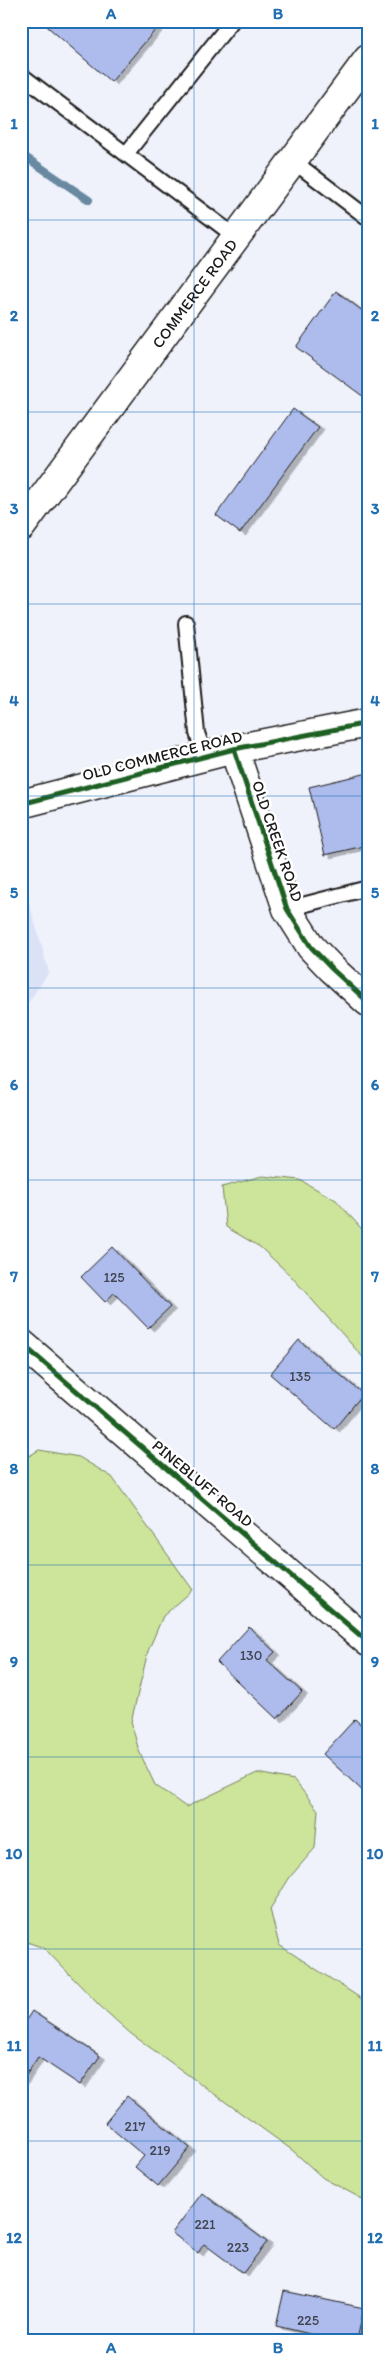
<svg xmlns="http://www.w3.org/2000/svg" width="389" height="2361" font-family="Itim,sans-serif">
<defs>
<filter id="shadow"><feDropShadow dx="5.5" dy="3" stdDeviation="0" flood-color="#0004"/></filter>
</defs>
<rect width="100%" height="100%" fill="#eff2fb"/>
<filter id="ink" filterUnits="userSpaceOnUse"><feTurbulence type="fractalNoise" baseFrequency=".02" numOctaves="2"/><feDisplacementMap in="SourceGraphic" scale="10" xChannelSelector="R" yChannelSelector="G"/><feConvolveMatrix kernelMatrix="1 2 1 2 8 2 1 2 1" color-interpolation-filters="sRGB"/></filter>
<g filter="url(#ink)">
<path fill="#dbe2f6" d="M 21,874 L 49,972 L 21,1013 Z"/>
<g fill="#cde59a" stroke="#74805b">
<path d="M 262,1176 L 300,1180 L 336,1200 L 368,1236 L 368,1363 L 291,1276 L 260,1247 L 226,1227 L 222,1187 Z"/>
<path d="M 39,1450 L 79,1457 L 112,1477 L 193,1590 L 163,1616 L 148,1651 L 131,1722 L 139,1751 L 155,1785 L 186,1807 L 257,1773 L 294,1780 L 318,1810 L 315,1848 L 290,1877 L 270,1909 L 279,1945 L 368,2003 L 368,2202 L 323,2178 L 292,2150 L 130,2033 L 100,2006 L 44,1948 L 21,1940 L 21,1461 Z"/>
</g>
<g fill="none" stroke-linecap="round" stroke-linejoin="round">
<path stroke="#6989a1" stroke-width="8" d="M 21,154 L 89,200"/>
</g>
<g fill="#adbcec" stroke="#1c1c1c" filter="url(#shadow)">
<path d="M 41,21 L 163,21 L 111,82 Z"/>
<path d="M 336,291 L 368,315 L 368,400 L 296,347 Z"/>
<path d="M 293,409 L 318,427 L 240,533 L 216,515 Z"/>
<path d="M 368,773 L 368,845 L 325,855 L 309,787 Z"/>
<path d="M 112,1247 L 170,1307 L 148,1328 L 114,1293 L 105,1302 L 81,1277 Z"/>
<path d="M 299,1340 L 363,1394 L 334,1429 L 270,1374 Z"/>
<path d="M 249,1627 L 275,1652 L 267,1660 L 302,1692 L 277,1719 L 217,1662 Z"/>
<path d="M 355,1719 L 368,1731 L 368,1796 L 323,1754 Z"/>
<path d="M 32,2011 L 100,2056 L 80,2085 L 38,2057 L 21,2083 L 21,2028 Z"/>
<path d="M 127,2096 L 190,2148 L 158,2186 L 135,2167 L 144,2156 L 105,2123 Z"/>
<path d="M 202,2193 L 267,2242 L 243,2273 L 204,2244 L 198,2253 L 172,2233 Z"/>
<path d="M 284,2291 L 364,2308 L 357,2340 L 322,2340 L 323,2337 L 276,2326 Z"/>
</g>
<g fill="none" stroke-linecap="round" stroke-linejoin="round">
<defs>
<g id="service">
<path d="M 21,75 L 236,237"/>
<path d="M 126,154 L 232,21"/>
<path d="M 293,161 L 368,218"/>
<path d="M 186,623 L 197,733 L 205,756"/>
<path d="M 287,909 L 368,888"/>
</g>
<g id="minor">
<path d="M 234,749 L 287,909 L 311,947 L 332,969 L 368,1002"/>
<path d="M 21,804 L 234,749 L 368,723"/>
<path d="M 21,1343 L 368,1642"/>
</g>
<g id="trunk">
<path id="s1" d="M 21,527 L 368,59"/>
</g>
</defs>
<use href="#service" stroke="#1c1c1c" stroke-width="18"/>
<use href="#minor" stroke="#1c1c1c" stroke-width="31"/>
<use href="#trunk" stroke="#1c1c1c" stroke-width="31"/>
<use href="#service" stroke="#fff" stroke-width="14"/>
<use href="#minor" stroke="#fff" stroke-width="28"/>
<use href="#trunk" stroke="#fff" stroke-width="28"/>
<defs>
<g id="cycleway">
<path d="M 234,749 L 287,909 L 311,947 L 332,969 L 368,1002"/>
<path d="M 21,804 L 234,749 L 368,723"/>
<path d="M 21,1343 L 368,1642"/>
</g>
</defs>
<use href="#cycleway" stroke="#fff" stroke-width="8"/>
<use href="#cycleway" stroke="#1b5e20" stroke-width="5"/>
</g>
</g>
<path fill="none" stroke="#1f6fb2" stroke-width="1" stroke-opacity="0.55" d="M 194,21 L 194,2340M 21,220 L 368,220M 21,412 L 368,412M 21,604 L 368,604M 21,796 L 368,796M 21,988 L 368,988M 21,1180 L 368,1180M 21,1373 L 368,1373M 21,1565 L 368,1565M 21,1757 L 368,1757M 21,1949 L 368,1949M 21,2141 L 368,2141"/>
<g text-anchor="middle" stroke-width="5" stroke-linejoin="round" paint-order="stroke">
<g font-size="14" fill="#404450">
<text x="114" y="1282">125</text>
<text x="300" y="1381">135</text>
<text x="251" y="1660">130</text>
<text x="135" y="2131">217</text>
<text x="160" y="2155">219</text>
<text x="205" y="2229">221</text>
<text x="238" y="2252">223</text>
<text x="308" y="2325">225</text>
</g>
<g font-size="16" fill="#1c1c1c" stroke="#fff">
<text dy="6" stroke="none"><textPath href="#s1" startOffset="291">COMMERCE ROAD</textPath></text>
<text transform="translate(162 755) rotate(-14)" y="6">OLD COMMERCE ROAD</text>
<text transform="translate(278 841) rotate(71)" y="6">OLD CREEK ROAD</text>
<text transform="translate(203 1483) rotate(40)" y="6">PINEBLUFF ROAD</text>
</g>
</g>
<rect width="389" height="2361" fill="none" stroke="#fff" stroke-width="55"/>
<rect x="28" y="28" width="334" height="2306" fill="none" stroke="#1f6fb2" stroke-width="2"/>
<g font-size="16" text-anchor="middle" font-weight="bold" fill="#1f6fb2">
<text x="111" y="19">A</text>
<text x="278" y="19">B</text>
<text x="14" y="129">1</text>
<text x="375" y="129">1</text>
<text x="14" y="321">2</text>
<text x="375" y="321">2</text>
<text x="14" y="514">3</text>
<text x="375" y="514">3</text>
<text x="14" y="706">4</text>
<text x="375" y="706">4</text>
<text x="14" y="898">5</text>
<text x="375" y="898">5</text>
<text x="14" y="1090">6</text>
<text x="375" y="1090">6</text>
<text x="14" y="1282">7</text>
<text x="375" y="1282">7</text>
<text x="14" y="1474">8</text>
<text x="375" y="1474">8</text>
<text x="14" y="1667">9</text>
<text x="375" y="1667">9</text>
<text x="14" y="1859">10</text>
<text x="375" y="1859">10</text>
<text x="14" y="2051">11</text>
<text x="375" y="2051">11</text>
<text x="14" y="2243">12</text>
<text x="375" y="2243">12</text>
<text x="111" y="2353">A</text>
<text x="278" y="2353">B</text>
</g>
</svg>
